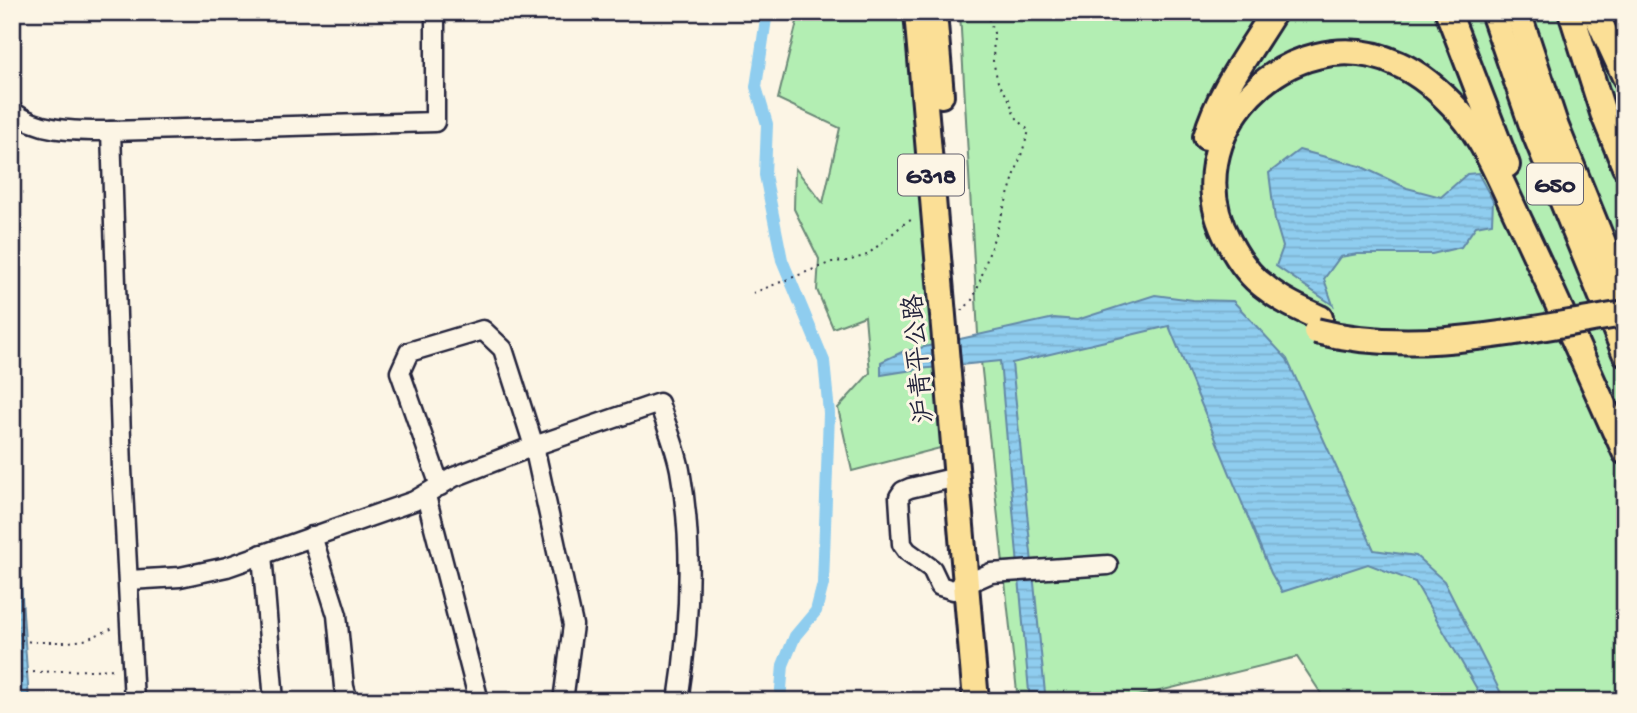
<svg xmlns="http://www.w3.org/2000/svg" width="1637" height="713" font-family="'Gochi Hand','LXGW WenKai TC',sans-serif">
<defs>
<pattern id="water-rules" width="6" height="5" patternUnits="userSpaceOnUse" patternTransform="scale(1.75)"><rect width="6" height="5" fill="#8fcdef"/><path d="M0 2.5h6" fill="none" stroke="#7bb0ce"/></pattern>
</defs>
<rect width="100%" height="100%" fill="#fcf5e5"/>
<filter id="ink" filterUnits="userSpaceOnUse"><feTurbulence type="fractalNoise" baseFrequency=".0143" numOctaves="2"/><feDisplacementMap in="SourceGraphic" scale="14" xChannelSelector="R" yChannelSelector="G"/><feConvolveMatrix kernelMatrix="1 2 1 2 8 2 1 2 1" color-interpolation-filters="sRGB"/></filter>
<g filter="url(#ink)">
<g fill="#b3eeb3" stroke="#6a8877" stroke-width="2">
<path d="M 796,12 L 909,12 L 944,447 L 852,471 L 838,408 L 870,373 L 865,316 L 833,328 L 817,290 L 819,259 L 794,209 L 795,168 L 823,203 L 840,128 L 778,99 L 797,22 Z"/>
<path d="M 960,12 L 1625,12 L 1625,701 L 1457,701 L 1425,695 L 1396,701 L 1326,701 L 1297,657 L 1119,701 L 1018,701 L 978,334 Z"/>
</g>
<g fill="url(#water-rules)" stroke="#6389a7" stroke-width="2">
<path d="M 1299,150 L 1360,166 L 1407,188 L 1441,197 L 1467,174 L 1478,173 L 1493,201 L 1492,223 L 1476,226 L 1461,247 L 1432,254 L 1358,254 L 1340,257 L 1324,279 L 1333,305 L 1276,266 L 1283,247 L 1275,220 L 1269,173 Z"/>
<path d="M 1155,295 L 1193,300 L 1233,301 L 1287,359 L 1374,550 L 1416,556 L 1444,581 L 1505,701 L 1484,701 L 1415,582 L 1368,564 L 1282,592 L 1271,573 L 1169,326 L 1012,363 L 1045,693 L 1029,692 L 1000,361 L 919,369 L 881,375 L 881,362 L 902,352 L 1054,318 L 1077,320 Z"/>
<path d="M 12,450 L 29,701 L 12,701 Z"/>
</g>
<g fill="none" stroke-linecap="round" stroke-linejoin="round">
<path stroke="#8fcdef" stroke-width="12" d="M 767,12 L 756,87 L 767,124 L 765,175 L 782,260 L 824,361 L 829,413 L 823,584 L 816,611 L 795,636 L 783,665 L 780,701"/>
<defs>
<g id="minor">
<path d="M 12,111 C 40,133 77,131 111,131"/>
<path d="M 957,477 L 910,488 L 903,491 L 899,497 L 902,544 L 907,551 L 932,569 L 940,586 L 953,590 L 991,573 L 1108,565"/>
<path d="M 440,486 L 400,372 L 409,352 L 483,330 L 503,349 L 534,446 L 573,625 L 563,701"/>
<path d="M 426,496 L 479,701"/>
<path d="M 312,536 L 337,615 L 344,687 L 348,701"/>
<path d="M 262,554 L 274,701"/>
<path d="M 129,580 L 180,577 L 227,567 L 414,501 L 454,477 L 534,446 L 659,403 C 666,425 676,448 680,470 C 694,547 690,624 678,701"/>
<path d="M 134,701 L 122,469 L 111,131 L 435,122 L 435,12"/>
</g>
<g id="highway">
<path d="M 917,12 L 976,701"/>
<path d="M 934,12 L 941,95"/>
<path d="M 1448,12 L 1507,165"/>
<path d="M 1493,12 L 1535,134 L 1625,353"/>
<path d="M 1518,12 L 1556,127 L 1625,297"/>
<path d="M 1571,12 L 1603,113 L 1625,167"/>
<path d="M 1595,12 L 1625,77"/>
<path d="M 1206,137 C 1218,93 1250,51 1274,12"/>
<path d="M 1320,318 C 1300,309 1282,301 1265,287 C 1249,276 1238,259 1229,242 C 1170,136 1289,14 1398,64 C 1421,74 1443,94 1460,113 C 1487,144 1503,187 1521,224 C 1553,292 1584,362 1615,431"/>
<path d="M 1609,416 L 1625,452"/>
</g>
</defs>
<use href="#minor" stroke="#22223b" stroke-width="23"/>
<use href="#highway" stroke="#22223b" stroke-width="30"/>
<g stroke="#22223b" stroke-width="2" stroke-dasharray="2 5" stroke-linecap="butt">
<path d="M 953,19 L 976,12"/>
<path d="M 753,293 L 832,262 L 848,261 L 867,255 L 905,223 L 915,218"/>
<path d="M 962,311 L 972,300 L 977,290 L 1029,131 L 1014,115 L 1010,101 L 998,82 L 993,61 L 994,33 L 987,15 L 978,12"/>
<path d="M 12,629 L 22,640 L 31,642 L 69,642 L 84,640 L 116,627"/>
<path d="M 12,673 L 116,669"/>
</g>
<use href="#minor" stroke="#fcf5e5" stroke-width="18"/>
<use href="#highway" stroke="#fbdf96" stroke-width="24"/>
<defs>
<path id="highway-bridge" d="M 1316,331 C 1417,357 1524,329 1625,314"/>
</defs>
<use href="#highway-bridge" stroke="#22223b" stroke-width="30" stroke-linecap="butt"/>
<use href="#highway-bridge" stroke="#fbdf96" stroke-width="24"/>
</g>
</g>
<g text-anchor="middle" stroke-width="6" stroke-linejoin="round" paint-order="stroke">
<g fill="#fcf5e5" stroke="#63616e" stroke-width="2">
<rect x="898" y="154.5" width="66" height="41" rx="5"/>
<rect x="1527" y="163.5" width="56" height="41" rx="5"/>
</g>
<g font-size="24" font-weight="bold" fill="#22223b">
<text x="931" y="183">G318</text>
<text x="1555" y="192">G50</text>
</g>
<g font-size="26" fill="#22223b" stroke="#fcf5e5">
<text transform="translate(917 359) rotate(-95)" y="9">沪青平公路</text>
</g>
</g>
<rect width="1637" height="713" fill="none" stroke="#fcf5e5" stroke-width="42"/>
<rect x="21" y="21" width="1595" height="671" fill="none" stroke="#22223b" stroke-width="2.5" filter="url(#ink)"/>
</svg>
